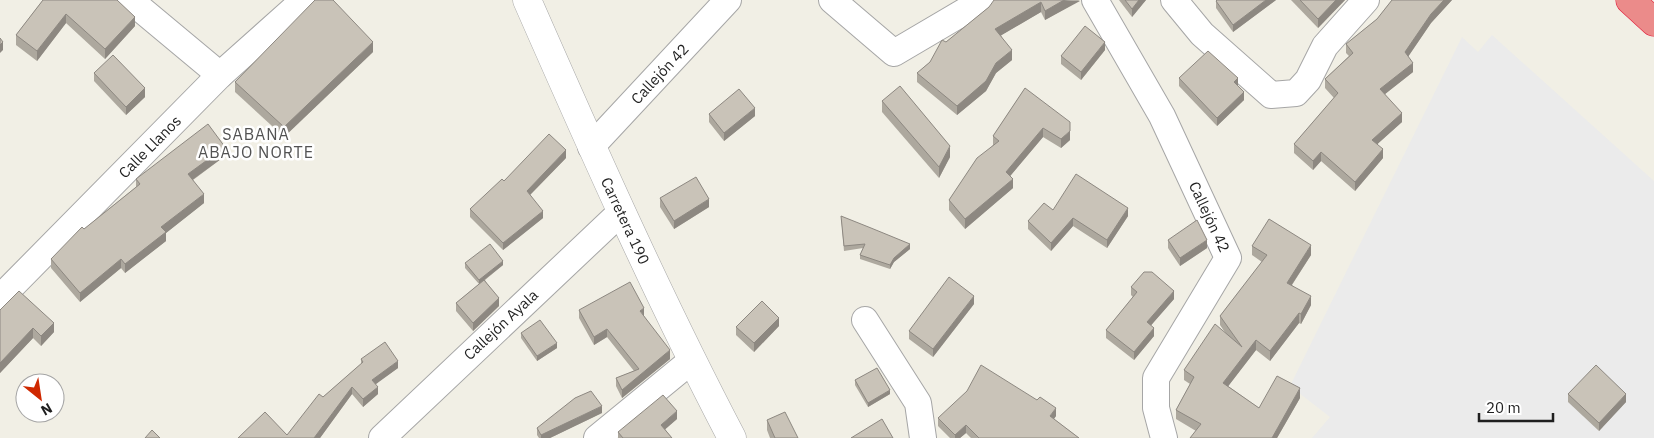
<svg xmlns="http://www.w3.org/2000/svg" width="1654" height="438" font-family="'IBM Plex Sans',sans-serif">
<rect width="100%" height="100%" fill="#f1efe5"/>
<path fill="#ebebeb" d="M 1492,35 L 1654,181 L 1654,438 L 1312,438 L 1330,417 L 1290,386 L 1462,37 L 1478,52 Z"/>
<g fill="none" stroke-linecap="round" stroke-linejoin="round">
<defs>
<g id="minor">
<path d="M 130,0 L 220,75"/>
<path d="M 832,0 L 894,53 L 984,0"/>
<path d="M 1095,0 L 1162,116 L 1228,258 L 1156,378 L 1156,408 L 1164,438"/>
<path d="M 1174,0 L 1202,34 L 1271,95 L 1296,93 L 1308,80 L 1325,46 L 1366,0"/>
<path d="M 591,147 L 728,0"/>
<path d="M 0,298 L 220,75 L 304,0"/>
<path d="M 865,320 L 918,403 L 923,438"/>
<path d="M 382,438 L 620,213"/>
<path d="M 597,438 L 691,361"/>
</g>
<path id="tertiary" d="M 527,0 C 592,148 657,295 732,438"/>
<path id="motorway" d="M 1630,0 L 1654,22"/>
</defs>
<use href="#minor" stroke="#a6a6a6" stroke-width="28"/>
<use href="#tertiary" stroke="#a6a6a6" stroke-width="29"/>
<use href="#motorway" stroke="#e21f3c" stroke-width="29"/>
<use href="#minor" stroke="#fff" stroke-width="26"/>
<use href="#tertiary" stroke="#fff" stroke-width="28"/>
<use href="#motorway" stroke="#eb8b8a" stroke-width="28"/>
</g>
<g fill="#ada89e">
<path d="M 43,0 L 135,26 L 105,59 L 66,23 L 37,61 L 16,45 L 16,35 Z"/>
<path d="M 1080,0 L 1045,20 L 1041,12 L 1001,35 L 1012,60 L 996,73 L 986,91 L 957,115 L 917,82 L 917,73 L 930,62 L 946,42 L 989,7 Z"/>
<path d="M 1119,0 L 1146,0 L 1132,17 Z"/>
<path d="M 1276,0 L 1233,32 L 1216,8 L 1216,1 Z"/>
<path d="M 1291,0 L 1345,0 L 1318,28 Z"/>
<path d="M 1392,0 L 1452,0 L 1431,23 L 1408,57 L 1413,72 L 1385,94 L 1402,122 L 1377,144 L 1383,158 L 1355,191 L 1321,161 L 1313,170 L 1294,153 L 1294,144 L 1334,98 L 1325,88 L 1325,79 L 1349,56 L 1346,53 L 1346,44 L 1377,19 Z"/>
<path d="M 1105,50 L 1081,80 L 1061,64 L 1061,56 Z"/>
<path d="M 373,52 L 284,137 L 235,92 L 235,82 Z"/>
<path d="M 94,73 L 145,97 L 126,115 L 94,81 Z"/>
<path d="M 1179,78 L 1238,86 L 1244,100 L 1217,126 L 1179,86 Z"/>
<path d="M 1025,88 L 1070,140 L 1061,148 L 1043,137 L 1010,176 L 1013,188 L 965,229 L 949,210 L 949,200 L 993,145 L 993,136 Z"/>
<path d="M 882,101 L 950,157 L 939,178 L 882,112 Z"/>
<path d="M 709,114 L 755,116 L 724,141 L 709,122 Z"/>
<path d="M 225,156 L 193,180 L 204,203 L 166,233 L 166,241 L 125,273 L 121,268 L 80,302 L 51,268 L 51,259 L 84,229 L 136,187 L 136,179 Z"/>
<path d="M 566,158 L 530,195 L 543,218 L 503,250 L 470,217 L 470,209 L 504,181 Z"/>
<path d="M 660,198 L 709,207 L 674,229 L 660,207 Z"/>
<path d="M 1053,210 L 1128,216 L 1107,248 L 1073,226 L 1051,251 L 1028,229 L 1028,221 Z"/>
<path d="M 841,216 L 910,249 L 894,262 L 890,269 L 860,259 L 860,255 L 863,248 L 844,251 Z"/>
<path d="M 1168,240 L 1207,248 L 1180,266 L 1168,248 Z"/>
<path d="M 1252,246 L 1311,255 L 1292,285 L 1311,305 L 1301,324 L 1299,323 L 1270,361 L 1256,350 L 1228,386 L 1259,408 L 1300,398 L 1277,438 L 1190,438 L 1196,431 L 1176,419 L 1176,410 L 1190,384 L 1184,380 L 1184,370 L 1226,334 L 1220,325 L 1220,316 L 1262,262 L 1252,255 Z"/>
<path d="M 465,263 L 503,265 L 485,280 L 499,306 L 473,331 L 456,311 L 456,303 L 479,284 L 465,268 Z"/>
<path d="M 1131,287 L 1174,299 L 1151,325 L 1154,336 L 1134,360 L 1106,338 L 1106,330 L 1133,297 L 1131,295 Z"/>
<path d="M 974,304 L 933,357 L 909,339 L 909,331 Z"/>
<path d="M 0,310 L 54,332 L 41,346 L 33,338 L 0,373 Z"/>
<path d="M 579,310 L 644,316 L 670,359 L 622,398 L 616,386 L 616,378 L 634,371 L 607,337 L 594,345 L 579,318 Z"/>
<path d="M 779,326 L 754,352 L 736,335 L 736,327 Z"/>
<path d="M 521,333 L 557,348 L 537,361 L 521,338 Z"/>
<path d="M 361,359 L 398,368 L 375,384 L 378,394 L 363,407 L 352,394 L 320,438 L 238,438 L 287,435 L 323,397 L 361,364 Z"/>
<path d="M 855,380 L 890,394 L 868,407 L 855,385 Z"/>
<path d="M 1568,394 L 1626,402 L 1599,431 L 1568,402 Z"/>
<path d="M 602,413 L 550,438 L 539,438 L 537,435 L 537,428 Z"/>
<path d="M 1056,416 L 1054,419 L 1079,438 L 971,438 L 966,433 L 960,438 L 950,438 L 938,426 L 938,418 Z"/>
<path d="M 677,419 L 665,429 L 672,438 L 618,438 L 618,432 Z"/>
<path d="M 767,420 L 798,438 L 770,438 L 767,430 Z"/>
</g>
<g fill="#8d8881">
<path d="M 1064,0 L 1080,1 L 1045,20 L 1045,11 Z"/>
<path d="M 1139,0 L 1146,0 L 1132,17 L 1132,9 Z"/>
<path d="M 1266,0 L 1276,0 L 1233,32 L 1233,25 Z"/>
<path d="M 1336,0 L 1345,0 L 1318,28 L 1318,19 Z"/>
<path d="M 1444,0 L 1452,0 L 1431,23 L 1405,61 L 1405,52 L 1431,14 Z"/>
<path d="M 1041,2 L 1041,12 L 995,39 L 995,29 Z"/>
<path d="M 66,14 L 66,23 L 37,61 L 37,51 Z"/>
<path d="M 135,17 L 135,26 L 105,59 L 105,49 Z"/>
<path d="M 3,42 L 3,50 L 0,53 L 0,45 Z"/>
<path d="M 373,42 L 373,52 L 284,137 L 284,127 Z"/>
<path d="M 1105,42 L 1105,50 L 1081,80 L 1081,72 Z"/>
<path d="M 1012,50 L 1012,60 L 996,73 L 986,91 L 957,115 L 957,106 L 996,63 Z"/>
<path d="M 1413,63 L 1413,72 L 1380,98 L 1380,89 Z"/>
<path d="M 1238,78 L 1238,86 L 1234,82 Z"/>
<path d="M 145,88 L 145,97 L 126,115 L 126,107 Z"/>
<path d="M 1244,92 L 1244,100 L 1217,126 L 1217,118 Z"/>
<path d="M 755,108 L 755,116 L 724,141 L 724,133 Z"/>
<path d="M 1402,113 L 1402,122 L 1372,149 L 1372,140 Z"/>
<path d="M 1043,128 L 1043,137 L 1006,181 L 1006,172 Z"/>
<path d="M 1070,131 L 1070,140 L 1061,148 L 1061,139 Z"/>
<path d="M 950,146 L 950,157 L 939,178 L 939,167 Z"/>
<path d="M 225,147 L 225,156 L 188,183 L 188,174 Z"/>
<path d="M 1383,149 L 1383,158 L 1355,191 L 1355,182 Z"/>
<path d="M 566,150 L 566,158 L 527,198 L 527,191 Z"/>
<path d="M 1321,152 L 1321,161 L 1313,170 L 1313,161 Z"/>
<path d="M 1013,179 L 1013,188 L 965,229 L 965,219 Z"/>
<path d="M 204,194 L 204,203 L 166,233 L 166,241 L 125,273 L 125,264 L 161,227 Z"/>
<path d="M 709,199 L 709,207 L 674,229 L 674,221 Z"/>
<path d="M 1128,208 L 1128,216 L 1107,248 L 1107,240 Z"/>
<path d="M 543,211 L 543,218 L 503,250 L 503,243 Z"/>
<path d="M 1073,218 L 1073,226 L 1051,251 L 1051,243 Z"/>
<path d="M 1207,240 L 1207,248 L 1180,266 L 1180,258 Z"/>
<path d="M 910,244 L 910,249 L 894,262 L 890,269 L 890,265 L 894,258 Z"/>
<path d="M 1311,245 L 1311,255 L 1287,292 L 1287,283 Z"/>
<path d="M 121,259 L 121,268 L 80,302 L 80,293 Z"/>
<path d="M 503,261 L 503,265 L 479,284 L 479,280 Z"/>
<path d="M 1174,291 L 1174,299 L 1147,330 L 1147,322 Z"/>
<path d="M 974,296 L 974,304 L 933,357 L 933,349 Z"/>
<path d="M 1311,296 L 1311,305 L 1301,324 L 1301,314 Z"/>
<path d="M 499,298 L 499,306 L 473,331 L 473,323 Z"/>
<path d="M 644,308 L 644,316 L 640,311 Z"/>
<path d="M 1299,313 L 1299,323 L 1270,361 L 1270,351 Z"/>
<path d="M 779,318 L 779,326 L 754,352 L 754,343 Z"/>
<path d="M 54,323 L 54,332 L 41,346 L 41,336 Z"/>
<path d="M 33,328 L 33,338 L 0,373 L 0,363 Z"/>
<path d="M 1154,328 L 1154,336 L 1134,360 L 1134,352 Z"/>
<path d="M 607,329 L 607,337 L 594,345 L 594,337 Z"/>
<path d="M 1256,340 L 1256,350 L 1223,393 L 1223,383 Z"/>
<path d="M 557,343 L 557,348 L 537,361 L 537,356 Z"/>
<path d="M 670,350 L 670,359 L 622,398 L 622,390 Z"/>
<path d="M 398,361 L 398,368 L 372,387 L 372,380 Z"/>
<path d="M 352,387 L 352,394 L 320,438 L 314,438 Z"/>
<path d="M 378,387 L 378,394 L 363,407 L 363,399 Z"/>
<path d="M 1300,388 L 1300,398 L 1277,438 L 1272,438 Z"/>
<path d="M 890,390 L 890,394 L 868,407 L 868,403 Z"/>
<path d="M 1626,394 L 1626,402 L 1599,431 L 1599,423 Z"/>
<path d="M 602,406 L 602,413 L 550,438 L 541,438 L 541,435 Z"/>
<path d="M 1056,408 L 1056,416 L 1050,424 L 1050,416 Z"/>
<path d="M 677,411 L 677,419 L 661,433 L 661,425 Z"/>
<path d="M 966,425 L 966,433 L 960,438 L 955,438 L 955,435 Z"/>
</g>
<g fill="#c9c3b8" stroke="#8d8881">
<path d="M 43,0 L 117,0 L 135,17 L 105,49 L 66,14 L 37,51 L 16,35 Z"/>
<path d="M 315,0 L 333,0 L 373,42 L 284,127 L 235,82 Z"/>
<path d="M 994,0 L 1064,0 L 1045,11 L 1041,2 L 995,29 L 1012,50 L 996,63 L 986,81 L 957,106 L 917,73 L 930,62 L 942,40 L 946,42 L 989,7 Z"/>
<path d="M 1125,0 L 1139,0 L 1132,9 Z"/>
<path d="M 1217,0 L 1266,0 L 1233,25 L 1216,1 Z"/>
<path d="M 1300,0 L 1336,0 L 1318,19 Z"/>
<path d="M 1392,0 L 1444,0 L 1431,14 L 1405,52 L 1413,63 L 1380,89 L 1402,113 L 1372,140 L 1383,149 L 1355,182 L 1321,152 L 1313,161 L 1294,144 L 1338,93 L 1325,79 L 1353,53 L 1346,44 L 1377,19 Z"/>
<path d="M 1085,26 L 1105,42 L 1081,72 L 1061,56 Z"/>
<path d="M 0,38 L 3,42 L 0,45 Z"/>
<path d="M 1208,51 L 1238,78 L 1234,82 L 1244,92 L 1217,118 L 1179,78 Z"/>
<path d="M 113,55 L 145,88 L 126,107 L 94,73 Z"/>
<path d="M 900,86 L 950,146 L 939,167 L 882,101 Z"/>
<path d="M 1025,88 L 1070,122 L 1070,131 L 1061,139 L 1043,128 L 1006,172 L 1013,179 L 965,219 L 949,200 L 977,158 L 999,141 L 993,136 Z"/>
<path d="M 739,89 L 755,108 L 724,133 L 709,114 Z"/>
<path d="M 208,124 L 225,147 L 188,174 L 204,194 L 161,227 L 166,232 L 125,264 L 121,259 L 80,293 L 51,259 L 82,227 L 84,229 L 140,184 L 136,179 Z"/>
<path d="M 549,134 L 566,150 L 527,191 L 543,211 L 503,243 L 470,209 L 502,179 L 504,181 Z"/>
<path d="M 1076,174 L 1128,208 L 1107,240 L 1073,218 L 1051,243 L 1028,221 L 1044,203 L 1053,210 Z"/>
<path d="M 696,177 L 709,199 L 674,221 L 660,198 Z"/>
<path d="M 841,216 L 871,228 L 910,244 L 894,258 L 890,265 L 860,255 L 865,244 L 844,246 Z"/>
<path d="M 1269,219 L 1311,245 L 1287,283 L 1311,296 L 1301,314 L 1299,313 L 1270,351 L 1256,340 L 1223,383 L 1259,408 L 1277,376 L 1300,388 L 1272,438 L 1190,438 L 1201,424 L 1176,410 L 1194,377 L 1184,370 L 1215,324 L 1242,347 L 1220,316 L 1267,255 L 1252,246 Z"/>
<path d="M 1197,220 L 1207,240 L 1180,258 L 1168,240 Z"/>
<path d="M 490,244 L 503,261 L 479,280 L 465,263 Z"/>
<path d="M 1144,272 L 1152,272 L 1174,291 L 1147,322 L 1154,328 L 1134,352 L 1106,330 L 1137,292 L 1131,287 Z"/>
<path d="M 949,277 L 974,296 L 933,349 L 909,331 Z"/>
<path d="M 484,280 L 499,298 L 473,323 L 456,303 Z"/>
<path d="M 630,282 L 644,308 L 640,311 L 670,350 L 622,390 L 616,378 L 639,369 L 607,329 L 594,337 L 579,310 Z"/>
<path d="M 19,291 L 54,323 L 41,336 L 33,328 L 0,363 L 0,310 Z"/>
<path d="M 762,301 L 779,318 L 754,343 L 736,327 Z"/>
<path d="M 540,320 L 557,343 L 537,356 L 521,333 Z"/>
<path d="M 385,342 L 398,361 L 372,380 L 378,387 L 363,399 L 352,387 L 314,438 L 238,438 L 265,412 L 287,435 L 319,394 L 323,397 L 363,362 L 361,359 Z"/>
<path d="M 981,365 L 1037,400 L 1040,397 L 1056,408 L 1050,416 L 1079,438 L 979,438 L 966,425 L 955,435 L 938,418 L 967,391 Z"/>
<path d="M 1596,365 L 1626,394 L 1599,423 L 1568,394 Z"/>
<path d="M 877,368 L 890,390 L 868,403 L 855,380 Z"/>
<path d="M 591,391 L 602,406 L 541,435 L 537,428 L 575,398 Z"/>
<path d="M 663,395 L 677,411 L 661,425 L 672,438 L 623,438 L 618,432 Z"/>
<path d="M 785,412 L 798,438 L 775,438 L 767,420 Z"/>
<path d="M 882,419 L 893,438 L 851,438 Z"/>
<path d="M 152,430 L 160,438 L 145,438 Z"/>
</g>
<g text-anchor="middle" stroke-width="5" stroke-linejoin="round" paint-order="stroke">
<g font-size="15" fill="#1f1f1f" stroke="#fff">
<text transform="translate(660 74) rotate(-47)" y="5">Callejón 42</text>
<text transform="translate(150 147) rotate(-45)" y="5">Calle Llanos</text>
<text transform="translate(1209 217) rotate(65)" y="5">Callejón 42</text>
<text transform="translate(625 221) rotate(65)" y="5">Carretera 190</text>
<text transform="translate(501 325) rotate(-43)" y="5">Callejón Ayala</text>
</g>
<g font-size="16" letter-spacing="1" fill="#525252" stroke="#fff">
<text x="256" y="140">SABANA<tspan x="256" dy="18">ABAJO NORTE</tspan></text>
</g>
</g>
<g transform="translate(40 398) rotate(150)"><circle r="24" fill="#ffffff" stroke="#a5a5a5"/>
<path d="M0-4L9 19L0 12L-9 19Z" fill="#cf2800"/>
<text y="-8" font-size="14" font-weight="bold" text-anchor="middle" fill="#1f1f1f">N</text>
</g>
<path d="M1479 413v8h74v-8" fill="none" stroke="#1f1f1f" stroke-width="2.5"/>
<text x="1486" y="413" font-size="15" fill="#1f1f1f" stroke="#ffffff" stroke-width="4" paint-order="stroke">20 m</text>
</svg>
